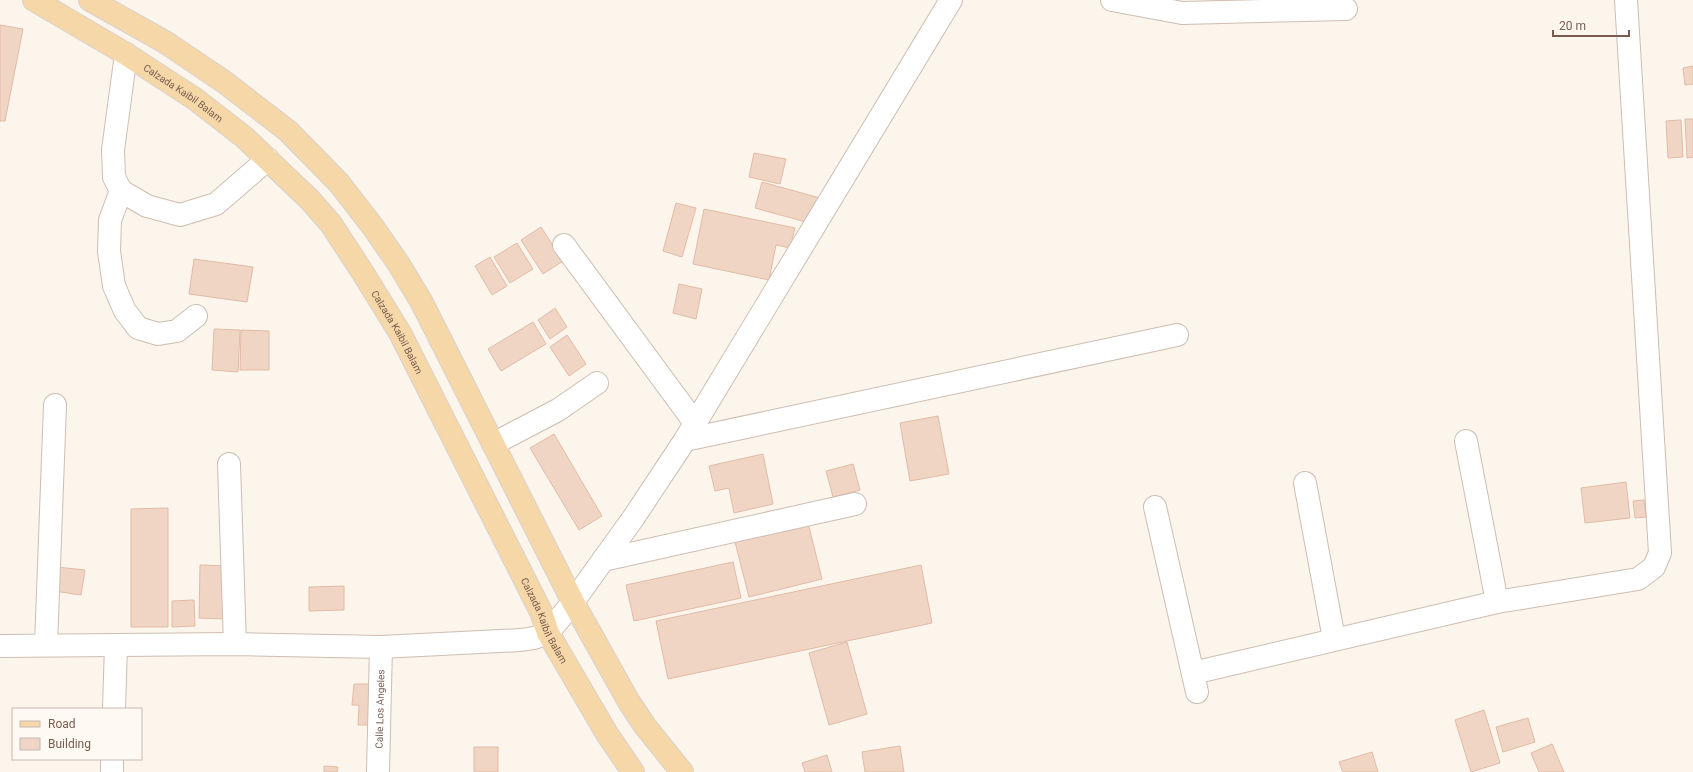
<svg xmlns="http://www.w3.org/2000/svg" width="1693" height="772" font-family="Roboto,sans-serif">
<rect width="100%" height="100%" fill="#fcf5eb"/>
<g fill="#f0d5c4" stroke="#e2bba5">
<path d="M 0,25 L 23,29 L 5,121 L 0,121 Z"/>
<path d="M 1693,66 L 1693,84 L 1685,85 L 1683,68 Z"/>
<path d="M 1685,119 L 1693,119 L 1693,157 L 1687,158 Z"/>
<path d="M 1681,120 L 1683,157 L 1668,158 L 1666,121 Z"/>
<path d="M 754,153 L 786,159 L 780,184 L 749,177 Z"/>
<path d="M 762,182 L 820,198 L 813,224 L 755,208 Z"/>
<path d="M 676,203 L 696,208 L 682,257 L 663,251 Z"/>
<path d="M 704,209 L 795,228 L 790,248 L 776,245 L 769,280 L 693,264 Z"/>
<path d="M 541,227 L 563,261 L 543,274 L 521,240 Z"/>
<path d="M 517,243 L 533,269 L 510,283 L 494,257 Z"/>
<path d="M 490,257 L 507,286 L 492,295 L 475,266 Z"/>
<path d="M 194,259 L 253,267 L 247,302 L 189,294 Z"/>
<path d="M 679,284 L 702,289 L 696,319 L 673,313 Z"/>
<path d="M 555,308 L 567,327 L 550,339 L 538,320 Z"/>
<path d="M 533,322 L 546,344 L 501,371 L 488,349 Z"/>
<path d="M 214,329 L 240,330 L 238,372 L 212,370 Z"/>
<path d="M 241,330 L 269,331 L 269,370 L 240,370 Z"/>
<path d="M 567,335 L 586,364 L 569,376 L 550,347 Z"/>
<path d="M 938,416 L 949,474 L 910,481 L 900,423 Z"/>
<path d="M 554,434 L 602,516 L 579,530 L 530,448 Z"/>
<path d="M 763,454 L 773,504 L 734,513 L 729,488 L 715,491 L 709,466 Z"/>
<path d="M 853,464 L 860,490 L 833,497 L 826,471 Z"/>
<path d="M 1626,482 L 1630,518 L 1585,523 L 1581,488 Z"/>
<path d="M 1644,500 L 1646,517 L 1635,518 L 1633,501 Z"/>
<path d="M 168,508 L 168,627 L 131,627 L 131,509 Z"/>
<path d="M 808,523 L 822,579 L 749,597 L 735,542 Z"/>
<path d="M 733,562 L 741,598 L 634,621 L 626,585 Z"/>
<path d="M 200,565 L 229,566 L 227,619 L 199,618 Z"/>
<path d="M 921,565 L 932,623 L 668,679 L 656,621 Z"/>
<path d="M 57,567 L 85,570 L 81,595 L 54,591 Z"/>
<path d="M 344,586 L 344,610 L 309,611 L 309,587 Z"/>
<path d="M 194,600 L 195,626 L 172,627 L 172,601 Z"/>
<path d="M 847,642 L 867,714 L 829,725 L 809,653 Z"/>
<path d="M 354,684 L 378,684 L 377,725 L 358,725 L 359,705 L 352,705 Z"/>
<path d="M 1484,710 L 1500,763 L 1471,772 L 1455,720 Z"/>
<path d="M 1528,718 L 1535,742 L 1503,752 L 1496,727 Z"/>
<path d="M 1552,744 L 1564,772 L 1539,772 L 1531,753 Z"/>
<path d="M 900,746 L 904,772 L 865,772 L 862,752 Z"/>
<rect x="474" y="747" width="24" height="25"/>
<path d="M 1372,752 L 1378,772 L 1343,772 L 1339,762 Z"/>
<path d="M 827,755 L 832,772 L 805,772 L 802,763 Z"/>
<path d="M 324,766 L 338,767 L 337,772 L 324,772 Z"/>
</g>
<g fill="none" stroke-linecap="round" stroke-linejoin="round">
<defs>
<g id="minor">
<path d="M 1112,0 L 1182,13 L 1346,9"/>
<path d="M 126,54 L 113,150 L 114,177 L 121,191 L 147,206 L 180,215 L 216,204 L 268,159"/>
<path d="M 121,191 L 110,220 L 109,251 L 114,286 L 125,311 L 138,328 L 158,334 L 177,331 L 196,316"/>
<path d="M 564,245 L 695,423"/>
<path d="M 685,440 L 1177,335"/>
<path d="M 1466,441 L 1497,602"/>
<path d="M 493,444 L 558,410 L 597,383"/>
<path d="M 229,464 L 235,644"/>
<path d="M 1305,483 L 1334,639"/>
<path d="M 1155,507 L 1197,692"/>
<path d="M 603,560 L 855,504"/>
<path d="M 46,645 L 55,405"/>
<path d="M 0,646 L 235,644 L 381,647 L 521,640 L 534,638 L 548,633 L 573,602 L 634,517 L 685,440 L 951,0"/>
<path d="M 1193,673 L 1497,602 L 1638,579 L 1654,567 L 1660,553 L 1626,0"/>
<path d="M 114,709 L 116,645"/>
<path d="M 112,772 L 112,759"/>
<path id="s1" d="M 378,772 L 381,647"/>
</g>
<g id="major">
<path id="s2" d="M 34,0 L 126,54 L 195,99 L 244,137 L 310,200 L 331,224 L 363,273 L 400,333 L 541,612 L 548,633 L 607,734 L 633,772"/>
<path d="M 90,0 L 165,42 L 223,81 L 288,131 L 339,183 L 373,227 L 398,263 L 421,301 L 573,602 L 629,702 L 645,726 L 682,772"/>
</g>
</defs>
<use href="#minor" stroke="#cebdb1" stroke-width="24"/>
<use href="#major" stroke="#d9d1ce" stroke-width="24"/>
<use href="#minor" stroke="#fff" stroke-width="22"/>
<use href="#major" stroke="#f6d7a8" stroke-width="22"/>
</g>
<g text-anchor="middle" stroke-width="4" stroke-linejoin="round" paint-order="stroke">
<g font-size="10" fill="#775c4f" stroke="#fef9f2">
<text dy="4" stroke="none"><textPath href="#s2" startOffset="176">Calzada Kaibil Balam</textPath></text>
<text dy="4" stroke="none"><textPath href="#s2" startOffset="501">Calzada Kaibil Balam</textPath></text>
<text dy="4" stroke="none"><textPath href="#s2" startOffset="825">Calzada Kaibil Balam</textPath></text>
<text dy="4" stroke="none"><textPath href="#s1" startOffset="63">Calle Los Angeles</textPath></text>
</g>
</g>
<rect x="12" y="708" width="130" height="52" fill="#fef9f2" stroke="#c8bab1"/>
<rect x="20" y="721" width="20" height="6" fill="#f6d7a8" stroke="#c8bab1"/>
<text x="48" y="728" font-size="12" fill="#775c4f">Road</text>
<rect x="20" y="738" width="20" height="12" fill="#f0d5c4" stroke="#c8bab1"/>
<text x="48" y="748" font-size="12" fill="#775c4f">Building</text>
<path d="M1553 30v6h76v-6" fill="none" stroke="#775c4f" stroke-width="2"/>
<text x="1559" y="30" font-size="12" fill="#775c4f" stroke="#fef9f2" stroke-width="3" paint-order="stroke">20 m</text>
</svg>
